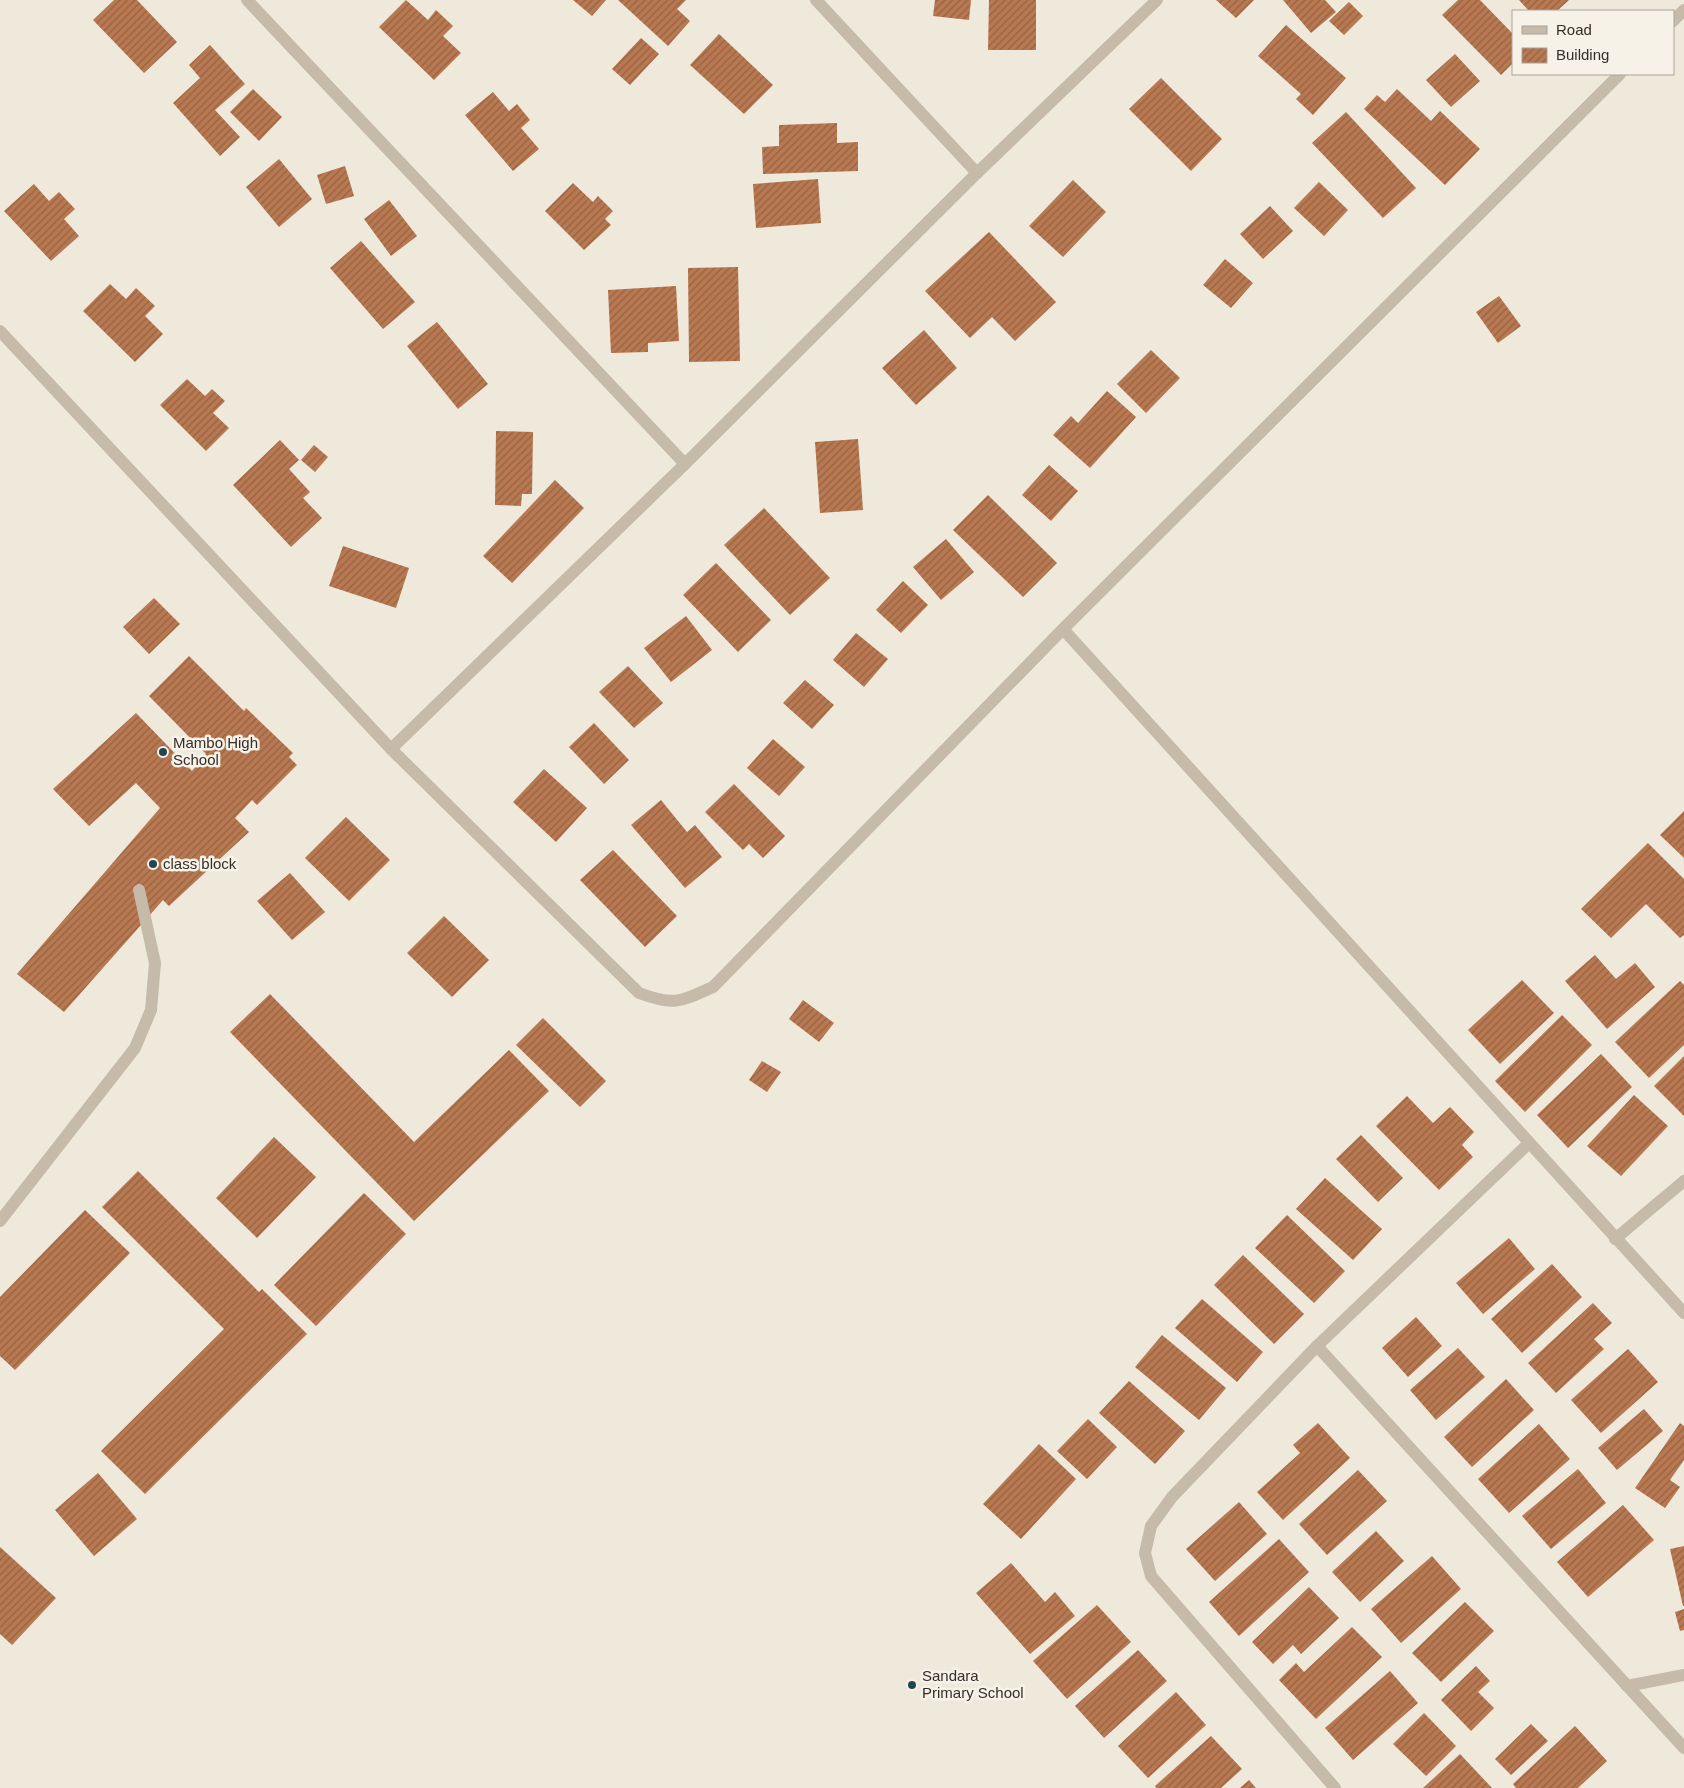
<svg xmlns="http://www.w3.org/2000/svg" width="1684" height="1788" font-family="Arial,sans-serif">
<defs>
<pattern id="building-hatch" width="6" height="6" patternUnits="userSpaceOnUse" patternTransform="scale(1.25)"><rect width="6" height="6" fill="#b87851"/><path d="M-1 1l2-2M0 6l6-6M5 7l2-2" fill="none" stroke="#966343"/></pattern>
</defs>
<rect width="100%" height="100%" fill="#efe9dc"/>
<g fill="url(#building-hatch)">
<path d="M 114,0 L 137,0 L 177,42 L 144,73 L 93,20 Z"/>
<path d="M 406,0 L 428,20 L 436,10 L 453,26 L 443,36 L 461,53 L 434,80 L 379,27 Z"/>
<path d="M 573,0 L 606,0 L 592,16 Z"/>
<path d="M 618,0 L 686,0 L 677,9 L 690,21 L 668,46 Z"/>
<path d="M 935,0 L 971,0 L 969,20 L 933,16 Z"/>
<path d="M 989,0 L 1036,0 L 1036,50 L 988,50 Z"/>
<path d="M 1216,0 L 1254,0 L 1236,18 Z"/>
<path d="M 1283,0 L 1325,0 L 1336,12 L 1311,33 Z"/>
<path d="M 1458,0 L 1480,0 L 1513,34 L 1513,63 L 1501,75 L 1442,15 Z"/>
<path d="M 1519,0 L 1569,0 L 1557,11 L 1529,11 Z"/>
<path d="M 1349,2 L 1363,16 L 1344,35 L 1329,21 Z"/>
<path d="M 1286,25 L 1346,78 L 1313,115 L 1296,99 L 1301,94 L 1258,56 Z"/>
<path d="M 719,34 L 773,85 L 744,114 L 690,65 Z"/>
<path d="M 641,38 L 659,54 L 630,85 L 612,69 Z"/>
<path d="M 210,45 L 245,84 L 215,110 L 240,137 L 220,156 L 173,103 L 200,78 L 189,65 Z"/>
<path d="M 1455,54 L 1480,81 L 1451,107 L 1426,80 Z"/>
<path d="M 1161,78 L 1222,139 L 1191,171 L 1129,109 Z"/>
<path d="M 253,89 L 282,117 L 259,141 L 230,112 Z"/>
<path d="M 1397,89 L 1431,121 L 1440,111 L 1480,149 L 1445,185 L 1364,109 L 1377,95 L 1385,102 Z"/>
<path d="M 493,92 L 509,111 L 517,104 L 530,120 L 521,128 L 539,149 L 513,171 L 465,115 Z"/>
<path d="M 1346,112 L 1416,188 L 1383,218 L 1312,143 Z"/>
<path d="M 837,123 L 837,143 L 858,142 L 858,171 L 763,174 L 762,147 L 779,146 L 779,125 Z"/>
<path d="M 279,159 L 312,199 L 279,227 L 246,187 Z"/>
<path d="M 345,166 L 354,196 L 326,204 L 317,175 Z"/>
<path d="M 818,179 L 821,223 L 756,228 L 753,184 Z"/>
<path d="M 1073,180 L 1106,212 L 1063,257 L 1029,226 Z"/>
<path d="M 1319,182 L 1348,210 L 1324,236 L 1294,208 Z"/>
<path d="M 573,183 L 593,202 L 598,196 L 613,211 L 605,219 L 611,225 L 584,250 L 545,211 Z"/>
<path d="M 34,184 L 49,201 L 59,192 L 75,209 L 64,219 L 79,236 L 51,261 L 4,211 Z"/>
<path d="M 389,200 L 417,236 L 391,256 L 364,219 Z"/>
<path d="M 1270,206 L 1293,231 L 1263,259 L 1240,234 Z"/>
<path d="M 989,232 L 1056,302 L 1015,341 L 992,317 L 970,338 L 925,291 Z"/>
<path d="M 361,241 L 415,302 L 383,329 L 330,268 Z"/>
<path d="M 1225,259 L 1253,283 L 1231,308 L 1203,285 Z"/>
<path d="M 738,267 L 740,361 L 689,362 L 688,268 Z"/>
<path d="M 110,284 L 126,299 L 136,288 L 155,306 L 145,316 L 163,334 L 135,362 L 83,311 Z"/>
<path d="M 676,286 L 679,341 L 648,343 L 648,352 L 611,353 L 608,290 Z"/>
<path d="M 1499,296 L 1521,326 L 1498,343 L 1476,312 Z"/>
<path d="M 437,322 L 488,384 L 458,409 L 407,346 Z"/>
<path d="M 924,330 L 957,368 L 916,405 L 882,368 Z"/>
<path d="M 1151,350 L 1180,378 L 1146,413 L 1117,384 Z"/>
<path d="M 187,379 L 205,396 L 212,389 L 225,401 L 213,413 L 229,428 L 206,451 L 160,405 Z"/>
<path d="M 1107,391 L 1136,417 L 1090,468 L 1053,435 L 1071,416 L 1078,423 Z"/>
<path d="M 496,431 L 533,432 L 532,494 L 522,494 L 521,506 L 495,505 Z"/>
<path d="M 858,439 L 863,510 L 820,513 L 815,442 Z"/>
<path d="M 280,440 L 299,460 L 289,469 L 310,492 L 303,498 L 322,518 L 291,547 L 233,485 Z"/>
<path d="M 314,445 L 328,457 L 315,472 L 301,460 Z"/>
<path d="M 1049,465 L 1078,491 L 1051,521 L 1022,495 Z"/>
<path d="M 555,480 L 584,508 L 512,583 L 483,556 Z"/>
<path d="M 988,495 L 1057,563 L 1023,597 L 953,530 Z"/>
<path d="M 764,508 L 830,578 L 790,615 L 724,545 Z"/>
<path d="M 946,539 L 974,572 L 941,600 L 913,567 Z"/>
<path d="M 343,546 L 409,568 L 396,608 L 329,586 Z"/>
<path d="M 716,563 L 771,620 L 738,652 L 683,595 Z"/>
<path d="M 903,581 L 928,605 L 901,633 L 876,610 Z"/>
<path d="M 154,598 L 180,624 L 149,654 L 123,627 Z"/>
<path d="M 686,616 L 712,650 L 671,682 L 644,648 Z"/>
<path d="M 856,633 L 888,659 L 864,687 L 833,660 Z"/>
<path d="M 189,656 L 244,711 L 246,708 L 293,753 L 289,757 L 297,765 L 257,805 L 252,800 L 235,818 L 249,832 L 169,906 L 163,900 L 64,1012 L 17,974 L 160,808 L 136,783 L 89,826 L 53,789 L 136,713 L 192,771 L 206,754 L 149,696 Z"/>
<path d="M 628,666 L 663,703 L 634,728 L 599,692 Z"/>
<path d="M 805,680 L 834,705 L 812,729 L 783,703 Z"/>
<path d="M 594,723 L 629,760 L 604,784 L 569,747 Z"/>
<path d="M 773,739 L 805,767 L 779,796 L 747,768 Z"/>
<path d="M 544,769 L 587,808 L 556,842 L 513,802 Z"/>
<path d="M 734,784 L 785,836 L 763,858 L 749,844 L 743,850 L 705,812 Z"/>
<path d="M 661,800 L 687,832 L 695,825 L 722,857 L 685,888 L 631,825 Z"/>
<path d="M 1684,811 L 1684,858 L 1660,835 Z"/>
<path d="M 346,817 L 390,860 L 349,901 L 305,858 Z"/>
<path d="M 1648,843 L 1684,879 L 1684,935 L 1680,938 L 1646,904 L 1611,938 L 1581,909 Z"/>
<path d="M 613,850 L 677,916 L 645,947 L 580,880 Z"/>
<path d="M 290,873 L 325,912 L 292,940 L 257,901 Z"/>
<path d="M 444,916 L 489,960 L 452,997 L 407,953 Z"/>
<path d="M 1595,955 L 1616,979 L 1635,963 L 1655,987 L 1607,1029 L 1565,981 Z"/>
<path d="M 1522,980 L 1554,1013 L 1500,1064 L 1468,1030 Z"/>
<path d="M 1680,981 L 1684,985 L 1684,1045 L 1649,1078 L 1615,1042 Z"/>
<path d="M 270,994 L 414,1142 L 509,1050 L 549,1091 L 414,1221 L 230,1032 Z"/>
<path d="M 803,1000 L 834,1023 L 819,1042 L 789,1019 Z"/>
<path d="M 1562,1015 L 1592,1045 L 1525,1112 L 1495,1081 Z"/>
<path d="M 543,1018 L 606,1081 L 580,1107 L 516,1045 Z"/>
<path d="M 1601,1054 L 1632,1087 L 1568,1148 L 1537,1115 Z"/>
<path d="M 1684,1056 L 1684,1116 L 1654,1086 Z"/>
<path d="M 762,1061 L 781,1072 L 767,1092 L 749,1080 Z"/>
<path d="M 1634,1095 L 1668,1126 L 1621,1176 L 1587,1146 Z"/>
<path d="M 1407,1096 L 1433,1123 L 1450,1107 L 1474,1132 L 1462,1145 L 1473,1157 L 1439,1190 L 1376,1126 Z"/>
<path d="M 1361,1135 L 1403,1178 L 1378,1202 L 1336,1159 Z"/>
<path d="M 274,1137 L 316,1177 L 257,1238 L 216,1198 Z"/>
<path d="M 138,1171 L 259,1292 L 262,1289 L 307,1334 L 145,1494 L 101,1451 L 224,1329 L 102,1207 Z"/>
<path d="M 1325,1178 L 1382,1229 L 1353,1260 L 1296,1209 Z"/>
<path d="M 364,1193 L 406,1234 L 316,1326 L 274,1285 Z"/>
<path d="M 85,1210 L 130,1253 L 15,1370 L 0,1356 L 0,1297 Z"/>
<path d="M 1287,1215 L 1345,1271 L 1314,1303 L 1255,1248 Z"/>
<path d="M 1509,1238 L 1535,1269 L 1483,1314 L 1456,1283 Z"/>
<path d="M 1243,1255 L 1304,1314 L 1274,1344 L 1214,1285 Z"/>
<path d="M 1552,1264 L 1582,1297 L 1522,1353 L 1491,1319 Z"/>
<path d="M 1202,1299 L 1263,1352 L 1237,1382 L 1175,1328 Z"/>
<path d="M 1593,1303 L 1612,1323 L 1594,1339 L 1604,1349 L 1556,1393 L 1528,1363 Z"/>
<path d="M 1416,1317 L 1442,1346 L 1408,1377 L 1382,1348 Z"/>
<path d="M 1162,1335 L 1226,1388 L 1199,1420 L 1135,1367 Z"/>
<path d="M 1458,1348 L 1485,1377 L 1436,1420 L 1410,1390 Z"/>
<path d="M 1628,1349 L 1658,1382 L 1601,1433 L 1571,1400 Z"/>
<path d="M 1506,1379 L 1534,1410 L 1472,1467 L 1444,1437 Z"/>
<path d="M 1129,1381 L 1185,1431 L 1155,1464 L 1099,1413 Z"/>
<path d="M 1644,1409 L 1663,1431 L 1617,1470 L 1598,1448 Z"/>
<path d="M 1088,1419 L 1117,1447 L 1087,1479 L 1057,1451 Z"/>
<path d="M 1318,1423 L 1350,1458 L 1283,1520 L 1257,1492 L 1300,1453 L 1293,1445 Z"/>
<path d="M 1680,1423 L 1684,1426 L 1684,1460 L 1670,1480 L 1680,1487 L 1665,1508 L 1635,1488 Z"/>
<path d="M 1539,1424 L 1570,1459 L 1509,1513 L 1478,1479 Z"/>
<path d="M 1039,1444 L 1076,1479 L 1021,1539 L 983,1504 Z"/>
<path d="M 1578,1469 L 1606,1503 L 1551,1549 L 1522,1516 Z"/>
<path d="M 1358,1470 L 1387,1501 L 1327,1555 L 1299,1524 Z"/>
<path d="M 98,1473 L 137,1519 L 94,1556 L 55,1510 Z"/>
<path d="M 1239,1502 L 1267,1534 L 1215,1581 L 1186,1549 Z"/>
<path d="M 1623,1505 L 1654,1540 L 1588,1597 L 1557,1562 Z"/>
<path d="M 1376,1531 L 1404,1561 L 1360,1602 L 1332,1572 Z"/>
<path d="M 1279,1539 L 1309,1572 L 1239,1636 L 1209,1602 Z"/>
<path d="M 1684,1546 L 1684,1606 L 1683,1606 L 1670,1549 Z"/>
<path d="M 0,1547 L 56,1598 L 12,1645 L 0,1634 Z"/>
<path d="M 1432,1556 L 1461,1589 L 1401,1643 L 1371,1609 Z"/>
<path d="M 1011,1563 L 1045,1602 L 1055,1592 L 1075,1616 L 1030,1654 L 976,1593 Z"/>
<path d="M 1309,1587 L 1339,1618 L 1301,1654 L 1293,1645 L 1273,1664 L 1252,1642 Z"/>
<path d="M 1465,1602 L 1494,1631 L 1441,1682 L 1412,1653 Z"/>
<path d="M 1097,1605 L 1131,1642 L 1067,1699 L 1033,1661 Z"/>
<path d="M 1684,1609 L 1684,1630 L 1680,1631 L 1675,1612 Z"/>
<path d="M 1352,1627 L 1382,1657 L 1316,1719 L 1279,1680 L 1296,1663 L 1304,1672 Z"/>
<path d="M 1138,1650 L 1167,1681 L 1104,1738 L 1075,1706 Z"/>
<path d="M 1476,1666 L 1490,1681 L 1478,1692 L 1494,1708 L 1471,1731 L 1441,1700 Z"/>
<path d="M 1390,1671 L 1418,1703 L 1353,1760 L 1325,1728 Z"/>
<path d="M 1176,1692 L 1206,1725 L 1148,1778 L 1118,1746 Z"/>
<path d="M 1424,1713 L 1456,1746 L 1426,1776 L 1393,1744 Z"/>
<path d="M 1531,1724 L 1548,1741 L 1511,1775 L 1495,1759 Z"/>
<path d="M 1575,1726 L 1607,1761 L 1578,1788 L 1516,1788 L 1513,1784 Z"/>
<path d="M 1211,1736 L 1242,1769 L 1221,1788 L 1156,1788 L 1155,1786 Z"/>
<path d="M 1460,1754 L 1492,1788 L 1423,1788 Z"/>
<path d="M 1249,1780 L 1256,1788 L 1240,1788 Z"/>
</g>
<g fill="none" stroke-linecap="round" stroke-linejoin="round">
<path stroke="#c6baaa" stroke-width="12" d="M 0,1221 L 135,1048 L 151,1010 L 155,963 L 139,890"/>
<g stroke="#c6baaa" stroke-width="12">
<path d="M 247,0 L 685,464"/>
<path d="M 816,0 L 977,173"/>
<path d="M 1673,21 L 1684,10"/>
<path d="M 0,331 L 391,749 L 639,993 C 674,1006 680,1002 713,987 L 1063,629 L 1620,74"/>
<path d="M 1063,629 L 1684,1313"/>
<path d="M 391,749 L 685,464 L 977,173 L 1157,0"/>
<path d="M 1615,1239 L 1684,1181"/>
<path d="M 1317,1346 L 1684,1748"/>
<path d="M 1627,1686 L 1684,1675"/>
<path d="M 1335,1788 L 1151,1576 L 1145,1553 L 1151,1526 L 1172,1497 L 1317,1346 L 1528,1144"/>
</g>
</g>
<g fill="#234751" stroke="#f7f2e8" stroke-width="2">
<circle cx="163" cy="752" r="5"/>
<circle cx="153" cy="864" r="5"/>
<circle cx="912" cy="1685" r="5"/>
</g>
<g text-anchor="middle" stroke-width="5" stroke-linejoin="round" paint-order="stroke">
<g font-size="15" fill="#342e28" stroke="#f7f2e8" text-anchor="start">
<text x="173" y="748">Mambo High<tspan x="173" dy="17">School</tspan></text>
<text x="163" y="869">class block</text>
<text x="922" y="1681">Sandara<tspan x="922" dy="17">Primary School</tspan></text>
</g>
</g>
<rect x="1512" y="10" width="162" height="65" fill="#f7f2e8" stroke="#a9a49b"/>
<rect x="1522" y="26" width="25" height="8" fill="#c6baaa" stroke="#a9a49b"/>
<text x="1556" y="35" font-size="15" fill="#342e28">Road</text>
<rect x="1522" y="48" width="25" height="15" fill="url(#building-hatch)" stroke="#a9a49b"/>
<text x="1556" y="60" font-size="15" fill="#342e28">Building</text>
</svg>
